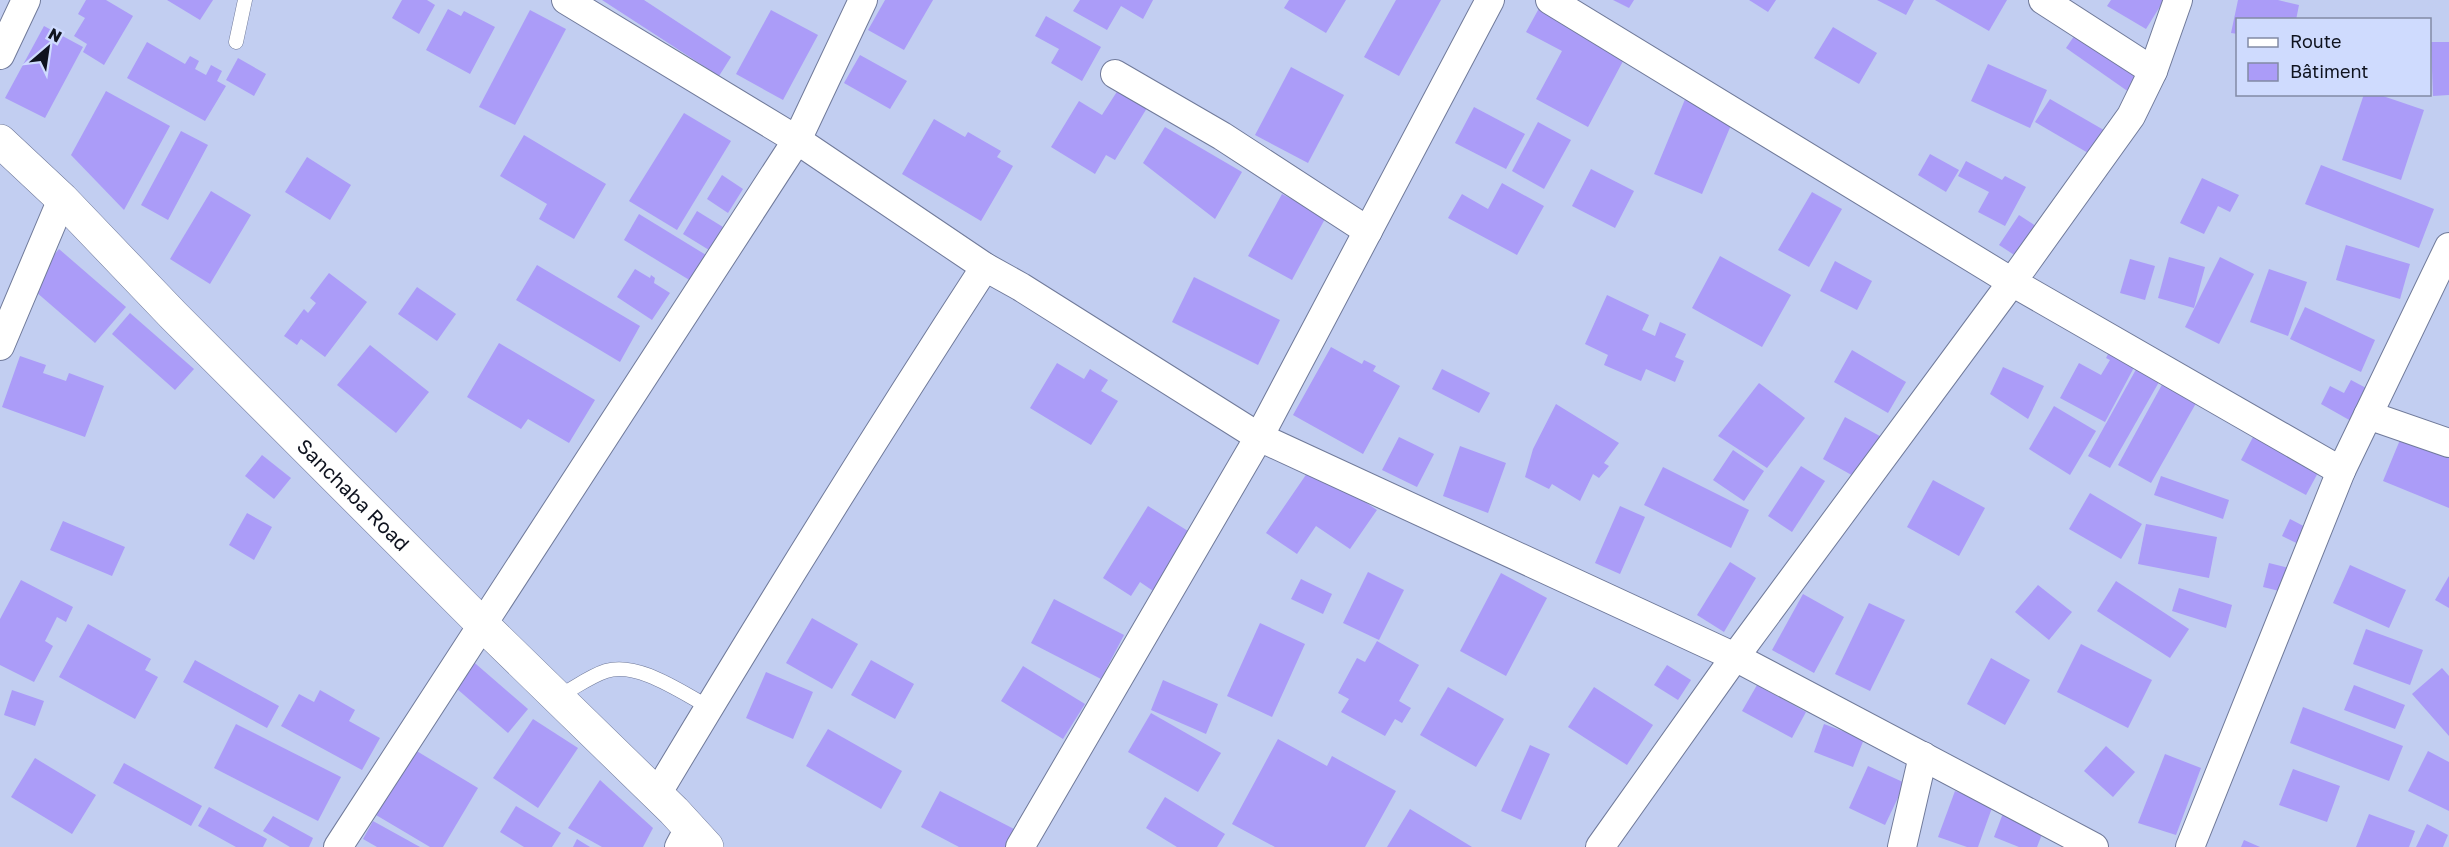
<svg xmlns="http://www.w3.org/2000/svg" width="2449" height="847" font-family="'Golos Text',sans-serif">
<rect width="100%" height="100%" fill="#c2cef1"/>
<g fill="#ab9cf8">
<path d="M 86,0 L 106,0 L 133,16 L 104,65 L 83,52 L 87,44 L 74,36 L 85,18 L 78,14 Z"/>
<path d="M 167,0 L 213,0 L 200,20 Z"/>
<path d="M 402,0 L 427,0 L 435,5 L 419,34 L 392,18 Z"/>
<path d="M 602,0 L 644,0 L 731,57 L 719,76 Z"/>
<path d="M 885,0 L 933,0 L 904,50 L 868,30 Z"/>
<path d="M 1080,0 L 1153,0 L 1143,19 L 1121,6 L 1107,30 L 1073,11 Z"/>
<path d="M 1289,0 L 1346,0 L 1326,33 L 1284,8 Z"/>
<path d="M 1396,0 L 1441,0 L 1399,76 L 1364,57 Z"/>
<path d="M 1613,0 L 1634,0 L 1629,8 Z"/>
<path d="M 1749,0 L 1776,0 L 1768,12 Z"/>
<path d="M 1877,0 L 1914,0 L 1906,15 Z"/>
<path d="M 1935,0 L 2007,0 L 1989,31 Z"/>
<path d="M 2111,0 L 2164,0 L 2146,29 L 2107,6 Z"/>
<path d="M 2238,0 L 2278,0 L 2299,5 L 2296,20 L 2238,20 L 2238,34 L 2231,33 Z"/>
<path d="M 1543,1 L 1630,48 L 1588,127 L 1536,99 L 1562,51 L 1526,32 Z"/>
<path d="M 448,9 L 461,16 L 464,11 L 495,27 L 470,74 L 426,50 Z"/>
<path d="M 530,10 L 566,29 L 515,125 L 479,107 Z"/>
<path d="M 771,10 L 818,35 L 783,100 L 736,74 Z"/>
<path d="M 1046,16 L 1101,47 L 1082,81 L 1051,63 L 1059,49 L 1035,36 Z"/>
<path d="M 2083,23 L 2157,75 L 2136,97 L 2066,48 Z"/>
<path d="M 44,26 L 83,47 L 45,118 L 5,98 Z"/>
<path d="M 1833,27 L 1877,53 L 1859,84 L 1814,58 Z"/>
<path d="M 147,42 L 185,64 L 190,56 L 199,61 L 195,69 L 206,75 L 211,65 L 222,71 L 217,81 L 226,86 L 205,121 L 127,78 Z"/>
<path d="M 2431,42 L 2449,42 L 2449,95 L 2433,96 Z"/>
<path d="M 860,55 L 907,81 L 890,109 L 844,83 Z"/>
<path d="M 238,58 L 266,74 L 254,96 L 226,80 Z"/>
<path d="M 1988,64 L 2047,90 L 2030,128 L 1971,101 Z"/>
<path d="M 1291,67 L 1344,95 L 1308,163 L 1255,135 Z"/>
<path d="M 1118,90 L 1147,108 L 1115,160 L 1106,155 L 1095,174 L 1051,147 L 1079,101 L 1102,115 Z"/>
<path d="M 106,91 L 170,126 L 124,210 L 71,155 Z"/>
<path d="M 2364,94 L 2377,94 L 2424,110 L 2401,180 L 2342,160 Z"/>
<path d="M 1686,97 L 1734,118 L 1702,194 L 1654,174 Z"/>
<path d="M 2050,99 L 2109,133 L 2095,157 L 2035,122 Z"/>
<path d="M 1474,107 L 1525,134 L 1506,169 L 1455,143 Z"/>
<path d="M 684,113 L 731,141 L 677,230 L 629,201 Z"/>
<path d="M 934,119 L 965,137 L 968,132 L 1001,151 L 997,157 L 1013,166 L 981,221 L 902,174 Z"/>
<path d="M 1538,122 L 1571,140 L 1544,189 L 1512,171 Z"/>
<path d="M 1165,127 L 1242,172 L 1215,219 L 1143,163 Z"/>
<path d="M 181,131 L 208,145 L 168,220 L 141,205 Z"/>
<path d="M 524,135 L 606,184 L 574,239 L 539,219 L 547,204 L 500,176 Z"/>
<path d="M 1930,154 L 1959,170 L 1946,192 L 1918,175 Z"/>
<path d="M 307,157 L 351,185 L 330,220 L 285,192 Z"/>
<path d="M 1966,161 L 2002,180 L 2005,176 L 2026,187 L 2005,226 L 1978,212 L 1989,192 L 1958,176 Z"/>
<path d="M 2321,165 L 2434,209 L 2419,248 L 2305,204 Z"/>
<path d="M 1591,169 L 1634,191 L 1615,228 L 1572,206 Z"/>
<path d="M 722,175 L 743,189 L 728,213 L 707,199 Z"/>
<path d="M 2202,178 L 2239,195 L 2230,212 L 2218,206 L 2204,234 L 2180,223 Z"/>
<path d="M 1502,183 L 1544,206 L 1517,255 L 1448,218 L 1462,194 L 1488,209 Z"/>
<path d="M 211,191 L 251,215 L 210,284 L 170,259 Z"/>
<path d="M 1812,192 L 1842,209 L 1809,267 L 1778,250 Z"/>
<path d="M 1282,194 L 1326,217 L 1292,280 L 1248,256 Z"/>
<path d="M 697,211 L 723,227 L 709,250 L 683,234 Z"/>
<path d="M 639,214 L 706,255 L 691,281 L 624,240 Z"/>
<path d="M 2019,215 L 2045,232 L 2025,262 L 1999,245 Z"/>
<path d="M 2346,245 L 2410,264 L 2400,299 L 2336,280 Z"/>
<path d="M 59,249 L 126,307 L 95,343 L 28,285 Z"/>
<path d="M 1720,256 L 1791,295 L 1762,347 L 1692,308 Z"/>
<path d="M 2169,257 L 2205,267 L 2194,308 L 2158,298 Z"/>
<path d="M 2220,257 L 2254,274 L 2219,344 L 2185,327 Z"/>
<path d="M 2130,259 L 2155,266 L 2145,300 L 2120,293 Z"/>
<path d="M 1835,261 L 1872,281 L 1857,310 L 1820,291 Z"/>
<path d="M 537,265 L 640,326 L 620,362 L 516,300 Z"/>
<path d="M 635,269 L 650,278 L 651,275 L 655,278 L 654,283 L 670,293 L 652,320 L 617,297 Z"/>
<path d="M 2269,269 L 2307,282 L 2288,336 L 2250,322 Z"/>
<path d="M 329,273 L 367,302 L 325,357 L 301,339 L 297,345 L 284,336 L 304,309 L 308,313 L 316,303 L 310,298 Z"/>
<path d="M 1194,277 L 1280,320 L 1258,365 L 1172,322 Z"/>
<path d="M 417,287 L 456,314 L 437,341 L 398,314 Z"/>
<path d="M 1607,295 L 1649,315 L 1642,330 L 1655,336 L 1660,322 L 1686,334 L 1675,357 L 1684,361 L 1675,382 L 1646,369 L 1641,381 L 1604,365 L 1608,355 L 1585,344 Z"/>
<path d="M 2305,307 L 2375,340 L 2361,372 L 2290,339 Z"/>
<path d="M 130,313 L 194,369 L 175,390 L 112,334 Z"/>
<path d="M 499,343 L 595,400 L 569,443 L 528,419 L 521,429 L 467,397 Z"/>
<path d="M 2113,344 L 2139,358 L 2105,422 L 2060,398 L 2079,363 L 2101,375 L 2110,360 L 2106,358 Z"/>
<path d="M 370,345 L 429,392 L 396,433 L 337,385 Z"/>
<path d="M 1331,347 L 1362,364 L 1364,360 L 1376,366 L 1373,371 L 1400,386 L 1363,454 L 1293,415 Z"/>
<path d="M 1852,350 L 1906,382 L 1888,413 L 1834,382 Z"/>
<path d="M 2144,355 L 2167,368 L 2110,468 L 2088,456 Z"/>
<path d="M 20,356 L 46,365 L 43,373 L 66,381 L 69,373 L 104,386 L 85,437 L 2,407 Z"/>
<path d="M 1057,363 L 1084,379 L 1090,369 L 1108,380 L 1101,391 L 1118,401 L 1091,445 L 1030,408 Z"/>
<path d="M 2003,367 L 2044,386 L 2028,419 L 1990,394 Z"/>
<path d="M 1442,369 L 1490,393 L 1479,413 L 1432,389 Z"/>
<path d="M 2170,370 L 2204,389 L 2151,483 L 2118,465 Z"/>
<path d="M 2351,380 L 2368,389 L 2351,421 L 2321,404 L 2330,386 L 2344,393 Z"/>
<path d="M 1759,383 L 1805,418 L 1767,468 L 1718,436 Z"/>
<path d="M 1556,404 L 1619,443 L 1604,463 L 1609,466 L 1599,478 L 1593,474 L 1580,501 L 1552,484 L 1549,489 L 1525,477 L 1533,449 Z"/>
<path d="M 2054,406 L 2096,431 L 2070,475 L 2029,449 Z"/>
<path d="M 1845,417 L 1887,440 L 1864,482 L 1823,459 Z"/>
<path d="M 2262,420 L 2327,456 L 2306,495 L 2241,460 Z"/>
<path d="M 2402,435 L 2449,454 L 2449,508 L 2383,481 Z"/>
<path d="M 1399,437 L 1434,454 L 1417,487 L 1382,470 Z"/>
<path d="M 1460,446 L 1506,463 L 1488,513 L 1443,496 Z"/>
<path d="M 1733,450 L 1764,471 L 1744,501 L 1713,480 Z"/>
<path d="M 262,455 L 291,478 L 274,499 L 245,476 Z"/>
<path d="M 1312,466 L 1377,510 L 1350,549 L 1316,526 L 1297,554 L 1266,533 Z"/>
<path d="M 1801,466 L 1825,481 L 1792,532 L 1768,516 Z"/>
<path d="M 1663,467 L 1749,510 L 1731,548 L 1644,505 Z"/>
<path d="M 2161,476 L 2229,500 L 2223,519 L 2154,495 Z"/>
<path d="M 1933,480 L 1985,508 L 1959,556 L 1907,527 Z"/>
<path d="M 2090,493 L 2142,524 L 2121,559 L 2069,529 Z"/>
<path d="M 1148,506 L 1196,536 L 1159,595 L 1140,582 L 1131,596 L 1103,578 Z"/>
<path d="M 1620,506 L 1645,517 L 1620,574 L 1595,563 Z"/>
<path d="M 247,513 L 272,527 L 254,560 L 229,545 Z"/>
<path d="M 2290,519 L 2317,533 L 2309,549 L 2282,536 Z"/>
<path d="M 63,521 L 125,547 L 112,576 L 50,550 Z"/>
<path d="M 2146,524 L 2217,537 L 2209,578 L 2138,564 Z"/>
<path d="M 1730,562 L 1756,578 L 1724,632 L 1697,615 Z"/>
<path d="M 2269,563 L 2297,570 L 2291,594 L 2263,587 Z"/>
<path d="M 2350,565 L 2406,590 L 2389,628 L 2333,603 Z"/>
<path d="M 1368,572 L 1404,590 L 1379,640 L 1343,623 Z"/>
<path d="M 1501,573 L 1547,598 L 1506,676 L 1460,651 Z"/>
<path d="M 2449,576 L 2449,608 L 2435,600 Z"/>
<path d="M 1301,579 L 1332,594 L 1323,614 L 1291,599 Z"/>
<path d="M 21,580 L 73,607 L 66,622 L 57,617 L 45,641 L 53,646 L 34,682 L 0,665 L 0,619 Z"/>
<path d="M 2116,581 L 2189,629 L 2170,658 L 2097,611 Z"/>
<path d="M 2038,585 L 2072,612 L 2049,640 L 2015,612 Z"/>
<path d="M 2179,588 L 2232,605 L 2226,628 L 2172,611 Z"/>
<path d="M 1803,594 L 1844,617 L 1814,673 L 1772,650 Z"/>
<path d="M 1054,599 L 1124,635 L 1101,679 L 1031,643 Z"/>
<path d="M 1869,603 L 1905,620 L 1870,691 L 1835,674 Z"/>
<path d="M 812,618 L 858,644 L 832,689 L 786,663 Z"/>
<path d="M 1260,623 L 1305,644 L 1272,717 L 1227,696 Z"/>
<path d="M 88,624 L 151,659 L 145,670 L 158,677 L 135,719 L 59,677 Z"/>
<path d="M 2366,629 L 2423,650 L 2410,685 L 2353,664 Z"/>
<path d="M 1377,641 L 1419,665 L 1399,701 L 1411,708 L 1402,723 L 1395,719 L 1385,736 L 1341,712 L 1349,699 L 1338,693 L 1357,658 L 1365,662 Z"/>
<path d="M 2081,644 L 2152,680 L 2128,728 L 2057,692 Z"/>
<path d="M 469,658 L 528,709 L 508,733 L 449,682 Z"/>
<path d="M 1991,658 L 2030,680 L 2005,725 L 1967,704 Z"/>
<path d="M 195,660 L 279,706 L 267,728 L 183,682 Z"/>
<path d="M 871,660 L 914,684 L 895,719 L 851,695 Z"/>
<path d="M 1667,665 L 1691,680 L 1678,700 L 1654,685 Z"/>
<path d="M 1023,666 L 1085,704 L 1063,739 L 1001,701 Z"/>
<path d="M 2442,668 L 2449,676 L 2449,736 L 2412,694 Z"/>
<path d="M 766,672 L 813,692 L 793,739 L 746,718 Z"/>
<path d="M 1163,680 L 1218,704 L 1206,734 L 1151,710 Z"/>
<path d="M 1757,685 L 1806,712 L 1792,738 L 1742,711 Z"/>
<path d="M 2354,685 L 2405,705 L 2395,729 L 2344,710 Z"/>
<path d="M 1448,687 L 1504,719 L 1476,767 L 1420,735 Z"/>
<path d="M 1594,687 L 1653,725 L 1627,765 L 1568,727 Z"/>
<path d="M 12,690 L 44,701 L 35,726 L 4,715 Z"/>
<path d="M 320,690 L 355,710 L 349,721 L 380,738 L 362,770 L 281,726 L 299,694 L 314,702 Z"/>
<path d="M 2303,707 L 2403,746 L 2389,781 L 2290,743 Z"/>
<path d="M 1151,713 L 1221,753 L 1198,792 L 1128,752 Z"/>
<path d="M 533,719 L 578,748 L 538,808 L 493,778 Z"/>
<path d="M 236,724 L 341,777 L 318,821 L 214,768 Z"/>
<path d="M 1824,724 L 1864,739 L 1853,767 L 1814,752 Z"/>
<path d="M 828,729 L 902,771 L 881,809 L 806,766 Z"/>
<path d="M 1278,739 L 1327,766 L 1332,756 L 1396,791 L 1365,847 L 1275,847 L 1232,824 Z"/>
<path d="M 1530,745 L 1550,754 L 1521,820 L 1501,811 Z"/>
<path d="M 2106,746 L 2135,772 L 2113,797 L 2084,771 Z"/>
<path d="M 415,750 L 478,788 L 443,847 L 430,847 L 376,815 Z"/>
<path d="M 2428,751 L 2449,762 L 2449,811 L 2408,791 Z"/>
<path d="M 2165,754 L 2201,768 L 2176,835 L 2138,823 Z"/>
<path d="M 35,758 L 96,795 L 72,834 L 11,797 Z"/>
<path d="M 124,763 L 202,806 L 191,826 L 113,783 Z"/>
<path d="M 1868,766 L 1905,783 L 1885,825 L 1849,808 Z"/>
<path d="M 2293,769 L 2340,786 L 2327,822 L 2279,805 Z"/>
<path d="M 600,780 L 653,828 L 643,847 L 602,847 L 568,828 Z"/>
<path d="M 940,791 L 1018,831 L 1009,847 L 959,847 L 921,827 Z"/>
<path d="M 1955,791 L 1993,805 L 1978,847 L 1967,847 L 1938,837 Z"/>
<path d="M 1165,797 L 1225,834 L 1217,847 L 1177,847 L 1146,828 Z"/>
<path d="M 516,806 L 561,833 L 552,847 L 524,847 L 500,832 Z"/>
<path d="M 209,807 L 267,839 L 263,847 L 236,847 L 198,826 Z"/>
<path d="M 2005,808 L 2046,824 L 2037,847 L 2019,847 L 1994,837 Z"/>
<path d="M 1410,809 L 1472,847 L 1387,847 Z"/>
<path d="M 2369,814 L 2415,831 L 2409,847 L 2356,847 Z"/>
<path d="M 273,816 L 313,838 L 309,847 L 290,847 L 263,831 Z"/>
<path d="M 373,821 L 420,847 L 377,847 L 363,839 Z"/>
<path d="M 2427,824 L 2448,835 L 2443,847 L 2416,847 Z"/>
<path d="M 577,839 L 590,847 L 573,847 Z"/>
<path d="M 2244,840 L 2260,847 L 2241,847 Z"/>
</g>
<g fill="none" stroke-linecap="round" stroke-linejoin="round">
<defs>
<g id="lane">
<path d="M 236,42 L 245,0"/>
<path d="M 557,697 C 573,689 590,676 606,671 C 638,661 682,693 709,707"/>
</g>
<g id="street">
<path d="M 566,0 L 797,140 L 985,267 L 1021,287 L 1259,437 L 1735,657 L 2094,847"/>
<path d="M 1550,0 L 2012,282 L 2341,471"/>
<path d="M 2043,0 L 2153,71"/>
<path d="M 0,55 L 26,0"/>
<path d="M 1115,74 L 1222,136 L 1368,231"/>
<path d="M 0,346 L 62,199"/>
<path d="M 2368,415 L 2449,443"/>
<path d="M 657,794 C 763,617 872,441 985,267"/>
<path d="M 338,847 L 797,140 L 863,0"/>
<path d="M 679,847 L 689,828"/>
<path d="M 1020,847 L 1259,437 L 1490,0"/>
<path d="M 1600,847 L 1735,657 L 2012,282 L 2131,116 L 2153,71 L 2178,0"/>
<path d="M 1902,847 L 1923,756"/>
<path d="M 2190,847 L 2341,471 L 2449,247"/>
</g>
<g id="secondary">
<path id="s1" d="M 0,141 L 62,199 L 173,315 L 484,626 L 674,811 L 707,847"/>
</g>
</defs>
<use href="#lane" stroke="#707a9a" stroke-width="15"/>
<use href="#street" stroke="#707a9a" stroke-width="30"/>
<use href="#secondary" stroke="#707a9a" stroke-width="34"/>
<use href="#lane" stroke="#fff" stroke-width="14"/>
<use href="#street" stroke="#fff" stroke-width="28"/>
<use href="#secondary" stroke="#fff" stroke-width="33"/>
</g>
<g text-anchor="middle" stroke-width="4.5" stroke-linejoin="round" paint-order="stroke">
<g font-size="20" fill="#0f131f" stroke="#cfdbfe">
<text dy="7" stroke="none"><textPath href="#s1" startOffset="500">Sanchaba Road</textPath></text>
</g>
</g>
<rect x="2236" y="18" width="195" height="78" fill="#cfdbfe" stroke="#828ba5" stroke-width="1.5"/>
<rect x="2248" y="38" width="30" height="9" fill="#ffffff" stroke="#828ba5" stroke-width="1.5"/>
<text x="2290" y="48" font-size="18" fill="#0f131f">Route</text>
<rect x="2248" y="63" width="30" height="18" fill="#ab9cf8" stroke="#828ba5" stroke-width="1.5"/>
<text x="2290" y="78" font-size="18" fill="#0f131f">Bâtiment</text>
<g transform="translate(48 48) rotate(29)" stroke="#cfdbfe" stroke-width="4.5" paint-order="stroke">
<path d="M0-4.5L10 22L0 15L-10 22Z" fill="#0f131f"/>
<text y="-9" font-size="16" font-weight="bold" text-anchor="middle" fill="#0f131f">N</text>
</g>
</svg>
